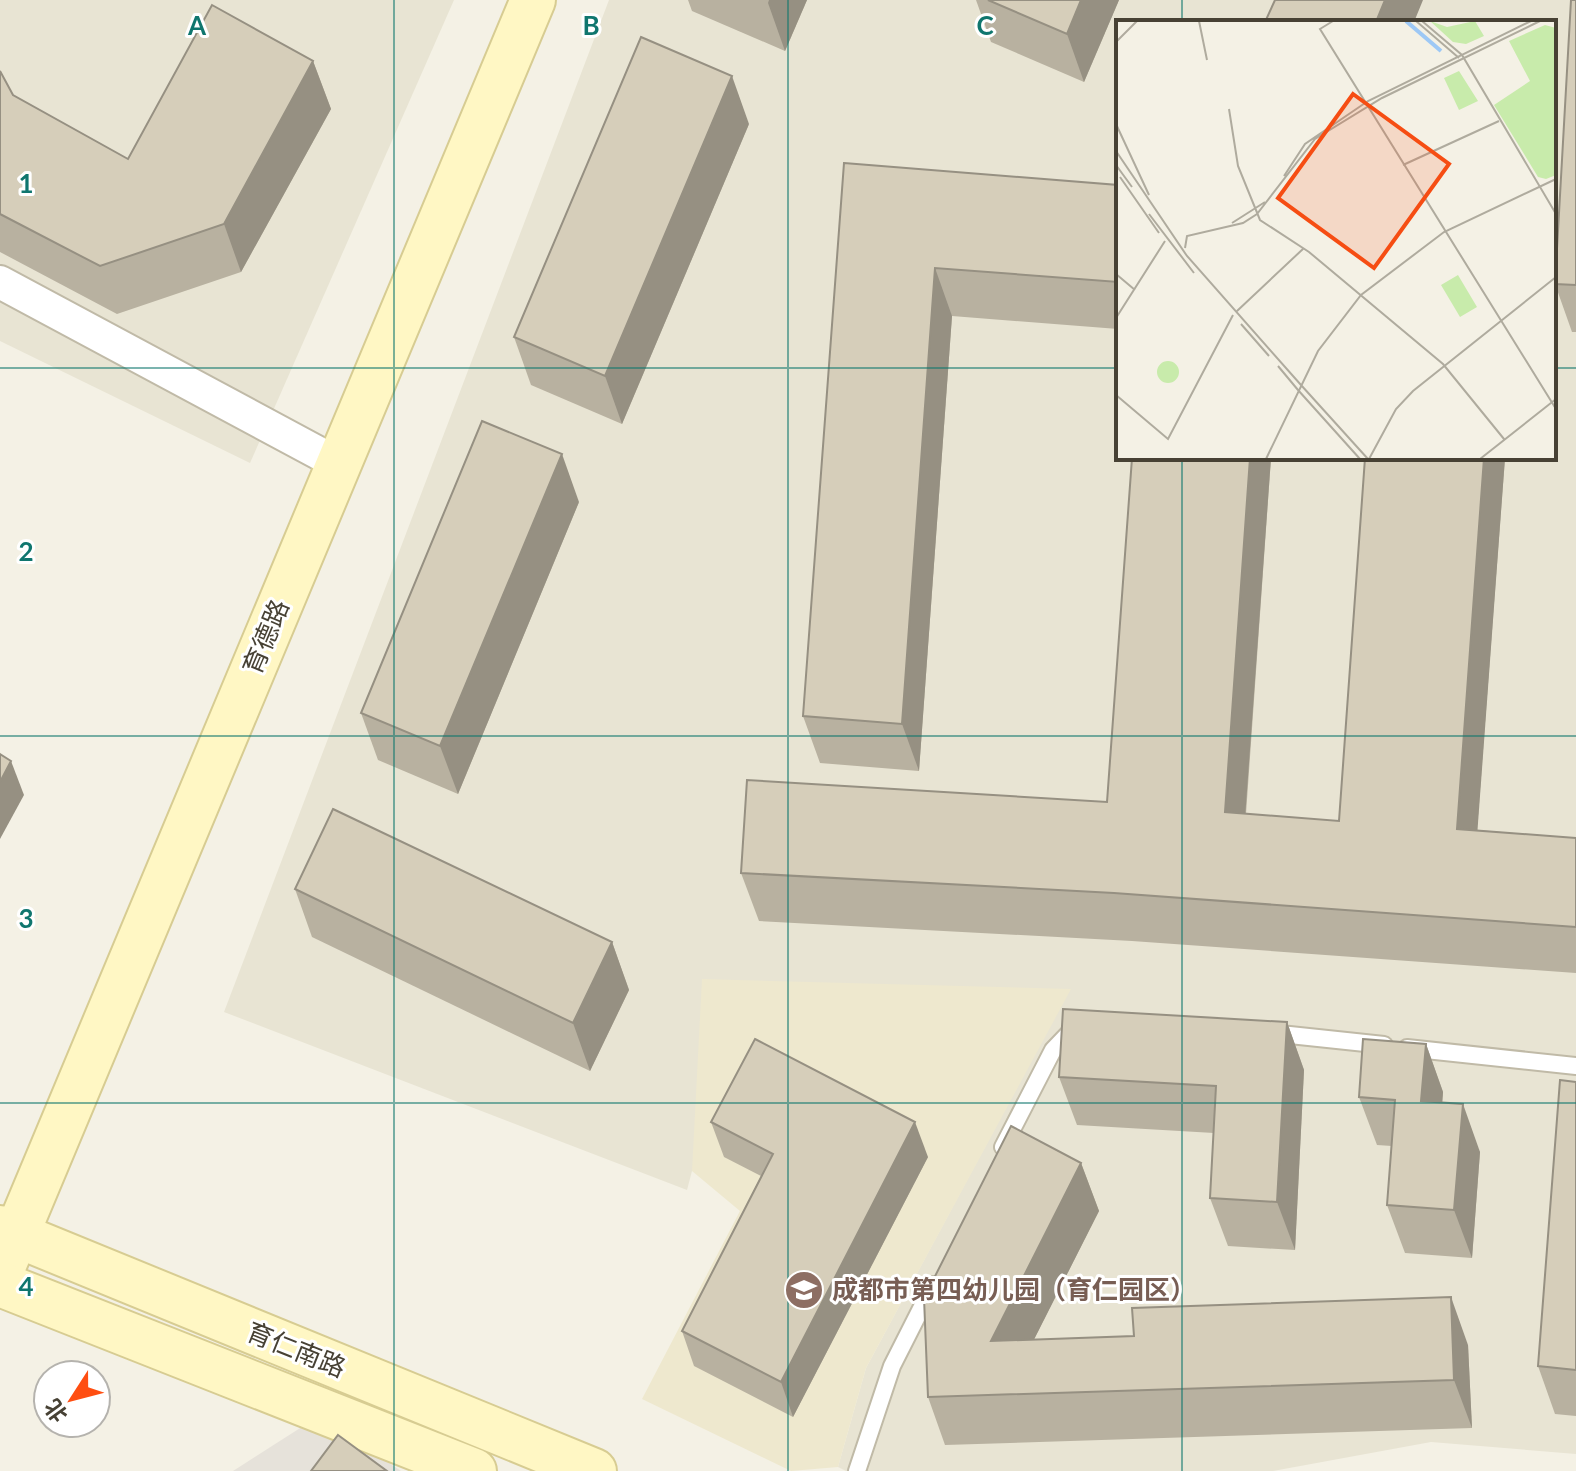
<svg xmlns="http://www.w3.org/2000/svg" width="1576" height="1471" font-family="Lato,'Noto Sans SC',sans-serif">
<rect width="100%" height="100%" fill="#f4f1e5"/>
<g fill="#e8e4d3" fill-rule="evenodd">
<path d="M 0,0 L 454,0 L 250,463 L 0,341 Z"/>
<path d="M 609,0 L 1576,0 L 1576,1454 L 1431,1442 L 1273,1471 L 846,1471 L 838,1467 L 866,1368 L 1070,989 L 692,1171 L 687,1190 L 224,1012 ZM 1118,22 L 1554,22 L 1554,458 L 1118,458 Z"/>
</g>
<path fill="#e6e2da" d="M 319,1416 L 401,1471 L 233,1471 Z"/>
<path fill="#eee8ce" d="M 702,979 L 1071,989 L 866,1368 L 838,1467 L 791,1471 L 642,1399 L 740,1211 L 692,1171 Z"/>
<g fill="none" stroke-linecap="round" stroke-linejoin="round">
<defs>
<g id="lane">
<path d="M 1271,1033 L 1384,1045"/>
<path d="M 1407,1048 L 1576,1066"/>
<path d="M 1003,1147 L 1053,1050 L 1075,1027"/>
<path d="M 857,1471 L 892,1366 L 933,1285"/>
</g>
<path id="street" d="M 0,282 L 339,464"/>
<g id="secondary">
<path d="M 0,1228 L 594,1471"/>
<path d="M 0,1274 L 533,0"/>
<path d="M 0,1284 L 474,1471"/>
</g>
</defs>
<use href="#lane" stroke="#c0baa7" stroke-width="20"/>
<use href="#street" stroke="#c0baa7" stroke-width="36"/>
<use href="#secondary" stroke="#d7cc92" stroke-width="48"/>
<use href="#lane" stroke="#fff" stroke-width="16"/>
<use href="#street" stroke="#fff" stroke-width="32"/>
<use href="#secondary" stroke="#fff7c4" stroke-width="44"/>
</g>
<g fill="#b8b1a0">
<path d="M 688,0 L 807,0 L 785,51 L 692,11 Z"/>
<path d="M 976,0 L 1119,0 L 1084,82 L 991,42 Z"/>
<path d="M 1576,0 L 1576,332 L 1572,332 L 1555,284 Z"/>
<path d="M 313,61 L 331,109 L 241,272 L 117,314 L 0,252 L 0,71 L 13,95 L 128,159 Z"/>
<path d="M 749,124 L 622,424 L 531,385 L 514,337 Z"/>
<path d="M 844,163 L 1118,185 L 1118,329 L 952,316 L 919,771 L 820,763 L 803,716 Z"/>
<path d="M 1132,458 L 1271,458 L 1246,814 L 1339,821 L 1365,458 L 1505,458 L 1477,830 L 1576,838 L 1576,973 L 1132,941 L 759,921 L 741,873 L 1107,802 Z"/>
<path d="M 579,502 L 458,794 L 378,760 L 361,713 Z"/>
<path d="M 295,889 L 612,942 L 629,990 L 590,1071 L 312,937 Z"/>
<path d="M 1287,1022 L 1304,1070 L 1295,1250 L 1228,1246 L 1210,1198 L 1214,1133 L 1077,1125 L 1059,1077 Z"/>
<path d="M 1426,1044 L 1443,1092 L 1442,1103 L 1480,1152 L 1472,1258 L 1405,1253 L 1387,1205 L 1392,1146 L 1377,1145 L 1359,1097 Z"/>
<path d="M 1576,1082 L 1576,1416 L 1555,1414 L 1538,1366 Z"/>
<path d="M 711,1122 L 928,1157 L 793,1417 L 694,1366 L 682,1331 L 761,1176 L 724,1157 Z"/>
<path d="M 1081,1163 L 1099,1211 L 1034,1339 L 1468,1345 L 1472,1428 L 945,1445 L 928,1397 Z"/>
</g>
<g fill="#969082">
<path d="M 769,0 L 807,0 L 785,51 L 768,3 Z"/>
<path d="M 1081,0 L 1119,0 L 1084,82 L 1067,34 Z"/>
<path d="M 1385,0 L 1423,0 L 1414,22 L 1376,22 Z"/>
<path d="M 313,61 L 331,109 L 241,272 L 224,224 Z"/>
<path d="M 732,76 L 749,124 L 622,424 L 605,376 Z"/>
<path d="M 935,268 L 952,316 L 919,771 L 902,724 Z"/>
<path d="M 562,454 L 579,502 L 458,794 L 440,746 Z"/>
<path d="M 1250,458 L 1271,458 L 1242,860 L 1225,812 Z"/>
<path d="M 1484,458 L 1505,458 L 1474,877 L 1457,829 Z"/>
<path d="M 11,761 L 24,795 L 0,839 L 0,782 Z"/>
<path d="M 612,942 L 629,990 L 590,1071 L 573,1023 Z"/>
<path d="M 1287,1022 L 1304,1070 L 1295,1250 L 1277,1202 Z"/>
<path d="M 1426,1044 L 1443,1092 L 1439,1149 L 1421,1101 Z"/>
<path d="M 1463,1104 L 1480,1152 L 1472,1258 L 1454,1210 Z"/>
<path d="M 915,1122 L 928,1157 L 793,1417 L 781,1382 Z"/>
<path d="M 1081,1163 L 1099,1211 L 1009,1389 L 991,1341 Z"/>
<path d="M 1451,1297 L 1468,1345 L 1472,1428 L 1454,1380 Z"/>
</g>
<g fill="#d6ceba" stroke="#969082" stroke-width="2">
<path d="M 988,0 L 1081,0 L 1067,34 Z"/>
<path d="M 1275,0 L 1385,0 L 1376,22 L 1265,22 Z"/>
<path d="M 1571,0 L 1576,0 L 1576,285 L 1555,284 Z"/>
<path d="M 212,5 L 313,61 L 224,224 L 100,266 L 0,214 L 0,71 L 13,95 L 128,159 Z"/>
<path d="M 641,37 L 732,76 L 605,376 L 514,337 Z"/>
<path d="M 844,163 L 1118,185 L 1118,282 L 935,268 L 902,724 L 803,716 Z"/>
<path d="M 482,421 L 562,454 L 440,746 L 361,713 Z"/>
<path d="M 1132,458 L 1250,458 L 1225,812 L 1339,821 L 1365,458 L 1484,458 L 1457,829 L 1576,838 L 1576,927 L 1114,893 L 741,873 L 747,780 L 1107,802 Z"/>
<path d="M 0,754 L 11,761 L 0,782 Z"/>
<path d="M 333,809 L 612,942 L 573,1023 L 295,889 Z"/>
<path d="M 1063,1009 L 1287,1022 L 1277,1202 L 1210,1198 L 1216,1086 L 1059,1077 Z"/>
<path d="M 755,1039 L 915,1122 L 781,1382 L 682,1331 L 773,1154 L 711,1122 Z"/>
<path d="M 1363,1039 L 1426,1044 L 1421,1101 L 1463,1104 L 1454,1210 L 1387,1205 L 1395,1100 L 1359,1097 Z"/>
<path d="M 1560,1080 L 1576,1082 L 1576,1370 L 1538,1366 Z"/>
<path d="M 1011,1126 L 1081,1163 L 991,1341 L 1134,1336 L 1132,1308 L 1451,1297 L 1454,1380 L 928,1397 L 924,1298 Z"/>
<path d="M 338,1435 L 387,1471 L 311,1471 Z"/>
</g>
<path fill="none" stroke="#0f766e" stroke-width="2" stroke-opacity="0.55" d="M 394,0 L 394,1471M 788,0 L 788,1471M 1182,0 L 1182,22M 0,368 L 1118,368M 1554,368 L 1576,368M 1182,458 L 1182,1471M 0,736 L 1576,736M 0,1103 L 1576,1103"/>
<defs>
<symbol id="school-disc" viewBox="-11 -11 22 22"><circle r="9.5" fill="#8d6e63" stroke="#fff"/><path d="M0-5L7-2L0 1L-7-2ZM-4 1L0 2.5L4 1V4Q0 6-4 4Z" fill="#fff"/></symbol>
</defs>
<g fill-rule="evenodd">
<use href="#school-disc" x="782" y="1268" width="44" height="44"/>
</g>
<g text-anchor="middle" stroke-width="6" stroke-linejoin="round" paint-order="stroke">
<g font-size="26" fill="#474134" stroke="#fff">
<text transform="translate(266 637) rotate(-67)" y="9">育德路</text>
<text transform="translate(296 1350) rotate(22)" y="9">育仁南路</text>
</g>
<g font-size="26" font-weight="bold" fill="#785e54" stroke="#fff" text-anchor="start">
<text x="832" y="1299">成都市第四幼儿园（育仁园区）</text>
</g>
</g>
<g transform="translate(1116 20)">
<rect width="440" height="440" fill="#f4f1e5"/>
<path d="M 314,1 L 331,7 L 359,1 L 368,16 L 350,24 L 337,22 ZM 429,5 L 440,8 L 440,155 L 430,159 L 422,157 L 378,85 L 414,61 L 393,21 ZM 343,51 L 362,81 L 343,90 L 328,58 ZM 342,255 L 361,287 L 344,297 L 325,265 ZM41 352a11 11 0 1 1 22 0a11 11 0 1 1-22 0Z" fill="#c8ebab"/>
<path fill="none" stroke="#9dc8f5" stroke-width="4" d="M 290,1 L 325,31"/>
<path fill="none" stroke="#afab9e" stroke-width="2" d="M 83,1 L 91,40M 217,1 L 204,9 L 440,389M 300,1 L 343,38M 306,1 L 346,35 L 440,194M 0,22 L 21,1M 113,89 L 122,146 L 144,200 L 193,232 L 327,344 L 388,419M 0,104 L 33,175M 0,131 L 71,236 L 185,365M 0,145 L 16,167M 287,145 L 383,101M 168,156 L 189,124 L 252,81 L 415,1M 4,157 L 43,213M 33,194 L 78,253M 116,203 L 149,182M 69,228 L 71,216 L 127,203 L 141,194 L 199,119 L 266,78 L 424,1M 0,254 L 19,270M 121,291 L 188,228M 0,298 L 49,221M 125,304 L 153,336M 162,346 L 182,370M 185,365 L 252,439M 182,370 L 244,439M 0,375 L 52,419 L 117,295M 150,439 L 202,331 L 245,275 L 328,212 L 440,159M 253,439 L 280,389 L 297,371 L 440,257M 364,439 L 440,379"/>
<path fill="#f64d13" fill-opacity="0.15" stroke="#f64d13" stroke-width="4" d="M 237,74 L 333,144 L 258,248 L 162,178 Z"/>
<rect width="440" height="440" fill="none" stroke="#474134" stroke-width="4"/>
</g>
<g font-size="26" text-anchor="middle" font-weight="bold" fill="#0f766e" stroke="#fff" stroke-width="6" stroke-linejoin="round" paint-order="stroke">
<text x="197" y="35">A</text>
<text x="591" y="35">B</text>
<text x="985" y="35">C</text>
<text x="26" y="193">1</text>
<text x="26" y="561">2</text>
<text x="26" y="928">3</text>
<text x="26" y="1296">4</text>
</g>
<g transform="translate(72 1399) rotate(234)"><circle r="38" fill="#ffffff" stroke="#b5b3ae" stroke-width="2"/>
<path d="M0-6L14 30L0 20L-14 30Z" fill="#ff4e11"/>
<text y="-12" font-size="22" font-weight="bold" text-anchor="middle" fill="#474134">北</text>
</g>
</svg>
